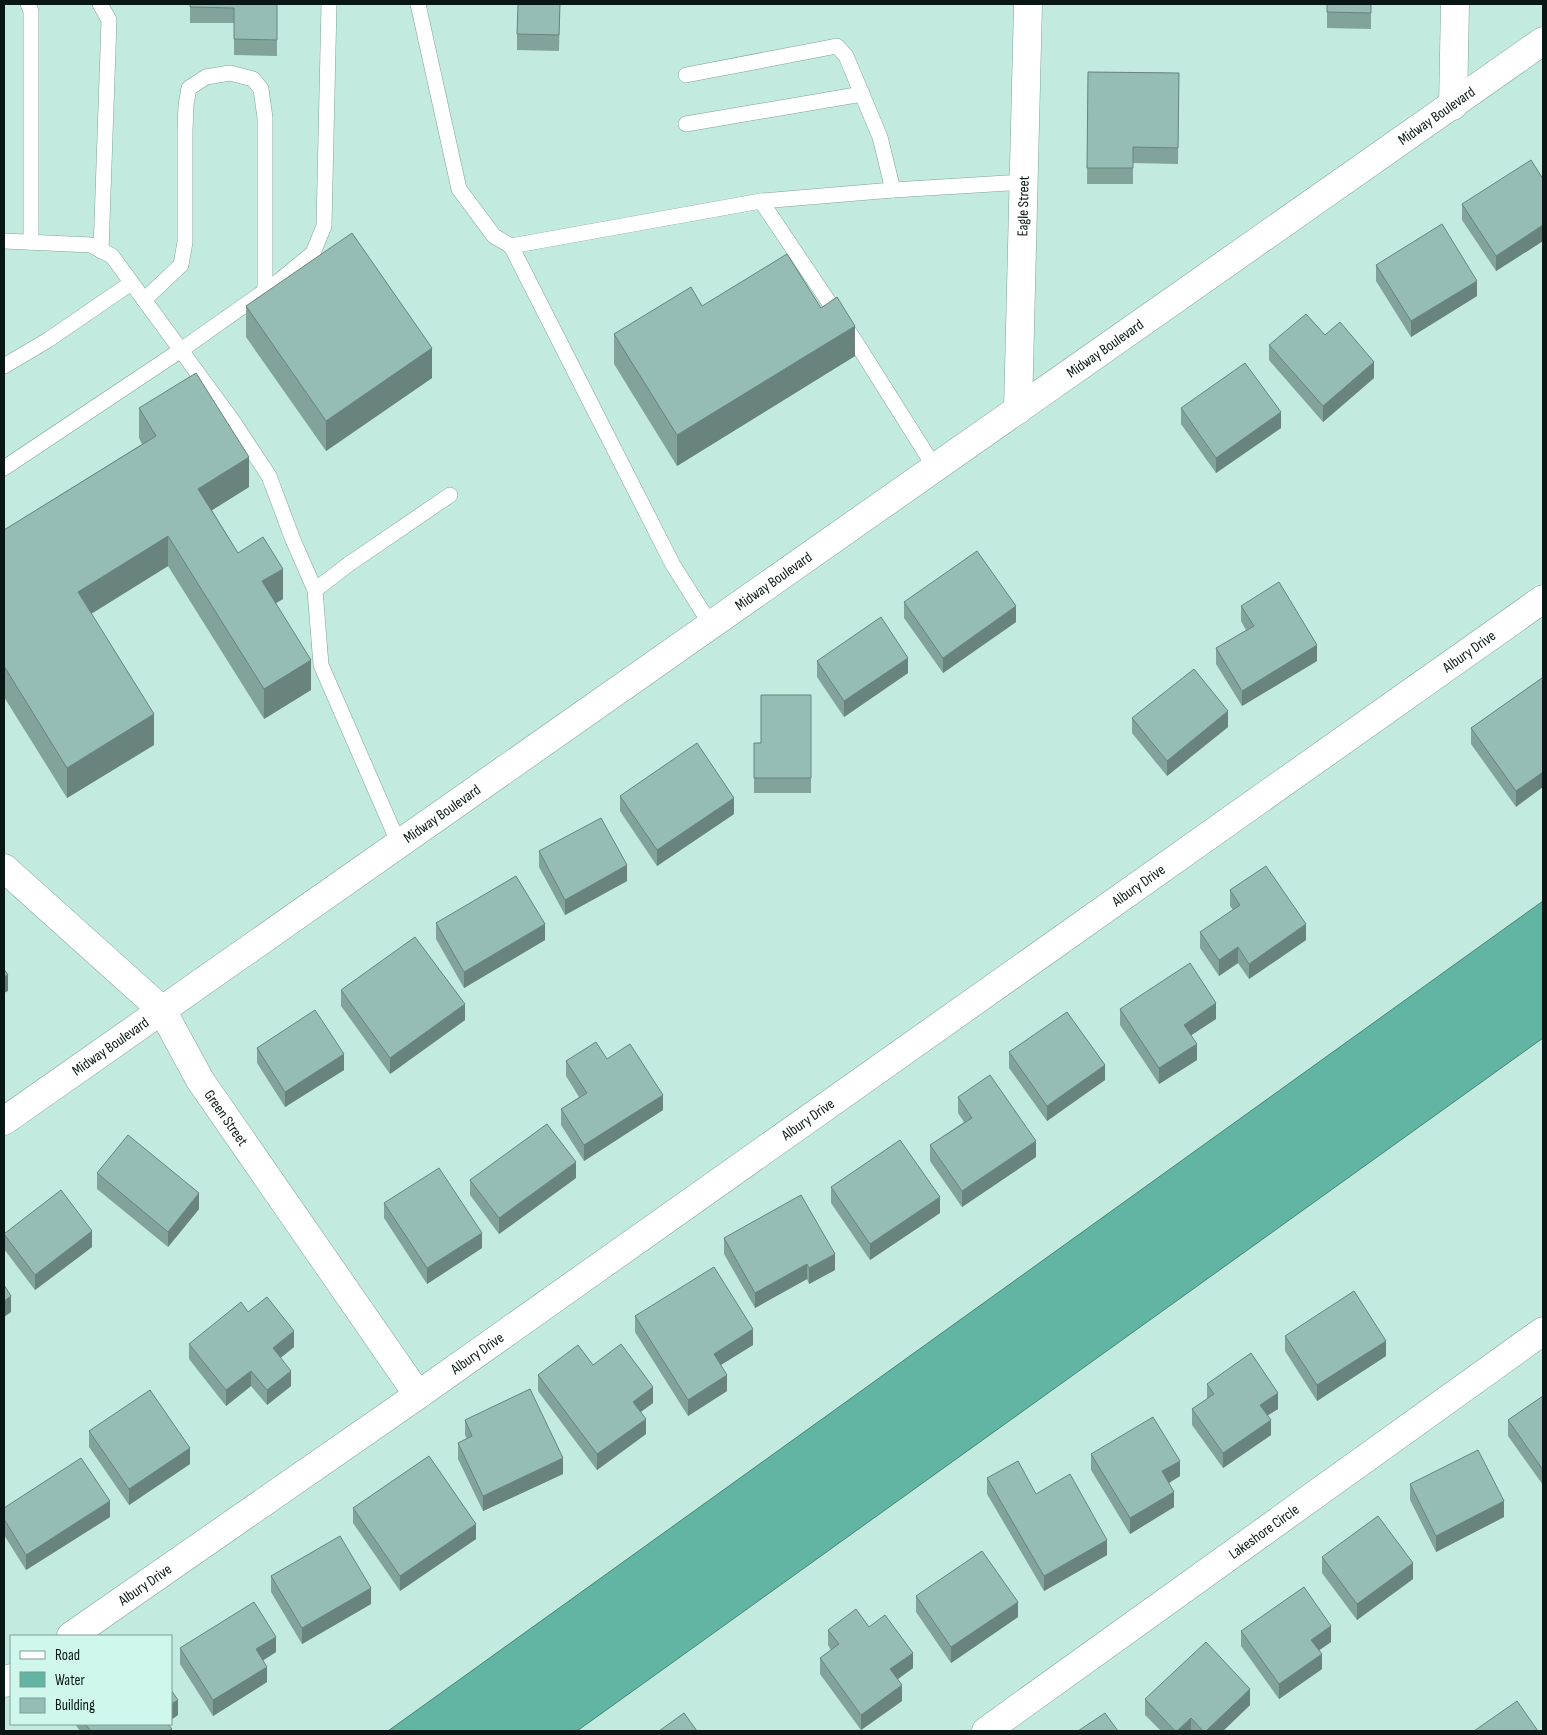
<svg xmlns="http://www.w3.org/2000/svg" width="1547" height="1735" font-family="'Sofia Sans Condensed',sans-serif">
<rect width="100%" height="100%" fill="#c2eadf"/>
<path fill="#61b5a2" stroke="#468677" d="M 1543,901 L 1543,1038 L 577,1731 L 388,1731 Z"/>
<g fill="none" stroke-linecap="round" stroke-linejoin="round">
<defs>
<g id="service">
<path d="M 28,4 L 31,11 L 31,242"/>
<path d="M 100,4 L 109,20 L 101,251"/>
<path d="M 418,4 L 459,189 L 494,236 L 511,246 L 673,565 L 711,625"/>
<path d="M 686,75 L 837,46 L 846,56 L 880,137 L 893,190"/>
<path d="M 686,124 L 862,94"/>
<path d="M 761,201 L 857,344 L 935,468"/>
<path d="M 4,241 L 91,245 L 112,256 L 232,420 L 269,476 L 293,540 L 315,590 L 321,665 L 399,844"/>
<path d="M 511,246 L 761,201 L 893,190 L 1024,182"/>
<path d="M 144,300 L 181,265 L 185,242 L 185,131 L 186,105 L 189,88 L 206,77 L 230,73 L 253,79 L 261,89 L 265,118 L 265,291"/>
<path d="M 4,366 L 48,340 L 131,283"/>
<path d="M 4,468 L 181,350 L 279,281 L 313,253 L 324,226 L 329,4"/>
<path d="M 315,590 L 349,564 L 450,495"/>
</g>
<g id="minor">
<path d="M 1453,106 L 1455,4"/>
<path id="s1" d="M 1018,410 L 1028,4"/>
<path id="s2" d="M 4,868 L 162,1010 L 200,1080 L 418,1395"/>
<path id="s3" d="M 71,1636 L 418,1395 L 1543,599"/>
<path d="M 4,1683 L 11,1678"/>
<path id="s4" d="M 986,1731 L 1543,1331"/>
</g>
<g id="tertiary">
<path id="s5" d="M 4,1121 L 1543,41"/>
</g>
</defs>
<use href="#service" stroke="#7ea49a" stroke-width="16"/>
<use href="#minor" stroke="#7ea49a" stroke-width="29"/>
<use href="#tertiary" stroke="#7ea49a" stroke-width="29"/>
<use href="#service" stroke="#fff" stroke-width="15"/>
<use href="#minor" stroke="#fff" stroke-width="28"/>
<use href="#tertiary" stroke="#fff" stroke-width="28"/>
</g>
<g fill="#81a39a">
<path d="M 190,4 L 277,4 L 277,56 L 234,55 L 234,23 L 190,23 Z"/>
<path d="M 560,4 L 559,51 L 517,50 L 517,34 Z"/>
<path d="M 1327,4 L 1371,4 L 1371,29 L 1327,28 Z"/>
<path d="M 1088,72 L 1179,73 L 1178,164 L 1133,163 L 1133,184 L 1087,184 Z"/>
<path d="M 1543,179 L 1543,241 L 1496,271 L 1462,220 L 1462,204 Z"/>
<path d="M 1376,265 L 1477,296 L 1411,337 L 1376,281 Z"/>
<path d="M 246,306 L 432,378 L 326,451 L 246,337 Z"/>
<path d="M 702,306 L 821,308 L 855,356 L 677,466 L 614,364 L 614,334 Z"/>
<path d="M 1325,335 L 1374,378 L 1323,422 L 1269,360 L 1269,345 Z"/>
<path d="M 139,408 L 249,487 L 212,510 L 238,553 L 283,599 L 276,603 L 311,690 L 264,719 L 168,566 L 91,614 L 154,745 L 67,798 L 4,697 L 4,530 L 142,444 L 139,438 Z"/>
<path d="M 1181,408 L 1281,428 L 1216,473 L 1181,424 Z"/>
<path d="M 904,602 L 1016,622 L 943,673 L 904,618 Z"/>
<path d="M 1241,606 L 1317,661 L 1242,706 L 1216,664 L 1216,648 L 1246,630 L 1241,621 Z"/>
<path d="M 817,661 L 908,673 L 844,717 L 817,677 Z"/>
<path d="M 1542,678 L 1516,807 L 1471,744 L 1471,728 Z"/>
<path d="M 811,695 L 811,793 L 754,793 L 754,743 L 761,743 Z"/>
<path d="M 1132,718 L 1228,727 L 1167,776 L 1132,733 Z"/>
<path d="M 620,796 L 734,814 L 657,866 L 620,811 Z"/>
<path d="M 539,851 L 627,881 L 565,915 L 539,867 Z"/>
<path d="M 1230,890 L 1306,940 L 1249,979 L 1238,963 L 1219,976 L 1200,948 L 1200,932 L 1233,910 L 1230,906 Z"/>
<path d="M 436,923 L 545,940 L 464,988 L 436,939 Z"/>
<path d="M 341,990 L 465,1020 L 390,1074 L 341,1006 Z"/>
<path d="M 1120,1009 L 1216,1019 L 1191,1035 L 1197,1060 L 1159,1084 L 1120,1025 Z"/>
<path d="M 257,1048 L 344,1070 L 285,1107 L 257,1063 Z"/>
<path d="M 1009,1052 L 1105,1080 L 1047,1121 L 1009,1068 Z"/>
<path d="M 607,1059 L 663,1110 L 584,1161 L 561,1125 L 561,1109 L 579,1097 L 566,1076 L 566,1061 Z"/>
<path d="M 958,1097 L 1036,1157 L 962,1207 L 930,1161 L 930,1145 L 964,1122 L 958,1113 Z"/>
<path d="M 97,1173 L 199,1209 L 168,1247 L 97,1189 Z"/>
<path d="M 576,1178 L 499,1234 L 470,1195 L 470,1180 Z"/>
<path d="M 831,1187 L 940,1213 L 870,1260 L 831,1203 Z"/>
<path d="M 384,1203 L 482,1248 L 427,1284 L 384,1218 Z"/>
<path d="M 4,1234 L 92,1247 L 35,1290 L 4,1249 Z"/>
<path d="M 724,1238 L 835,1270 L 809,1284 L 807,1279 L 755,1308 L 724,1254 Z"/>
<path d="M 248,1312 L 294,1347 L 280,1358 L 291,1386 L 267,1405 L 251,1386 L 226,1406 L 189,1359 L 189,1344 Z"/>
<path d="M 635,1316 L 753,1345 L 721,1365 L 727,1391 L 688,1416 L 635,1332 Z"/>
<path d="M 1285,1336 L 1386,1356 L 1317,1401 L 1285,1351 Z"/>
<path d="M 593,1365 L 653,1403 L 641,1412 L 646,1434 L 597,1470 L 538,1391 L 538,1375 Z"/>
<path d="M 1207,1384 L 1278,1409 L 1268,1415 L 1271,1435 L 1223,1468 L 1192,1425 L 1192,1409 L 1207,1399 Z"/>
<path d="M 1543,1396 L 1543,1485 L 1508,1436 L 1508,1420 Z"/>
<path d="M 465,1420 L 563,1474 L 483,1511 L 458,1459 L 458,1443 L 467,1439 L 465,1435 Z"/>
<path d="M 89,1431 L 190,1464 L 129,1505 L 89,1447 Z"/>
<path d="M 1091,1454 L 1180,1476 L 1169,1483 L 1174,1507 L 1130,1534 L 1091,1470 Z"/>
<path d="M 987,1478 L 1036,1494 L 1107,1555 L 1044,1591 L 987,1494 Z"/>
<path d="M 1410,1484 L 1504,1517 L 1436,1552 L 1410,1500 Z"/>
<path d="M 4,1508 L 110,1517 L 26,1570 L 4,1535 Z"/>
<path d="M 353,1508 L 476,1539 L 400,1591 L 353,1523 Z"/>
<path d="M 1322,1557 L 1413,1579 L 1357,1620 L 1322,1573 Z"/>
<path d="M 271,1576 L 371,1604 L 302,1644 L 271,1592 Z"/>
<path d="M 916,1596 L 1018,1617 L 951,1663 L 916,1612 Z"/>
<path d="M 869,1627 L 913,1668 L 897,1679 L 902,1701 L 861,1730 L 820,1674 L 820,1658 L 831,1650 L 828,1645 L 828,1630 Z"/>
<path d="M 1241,1631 L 1331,1642 L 1319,1650 L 1322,1669 L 1279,1699 L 1241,1646 Z"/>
<path d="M 180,1648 L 276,1652 L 263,1660 L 267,1682 L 213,1716 L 180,1664 Z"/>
<path d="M 1145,1699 L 1250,1705 L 1223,1731 L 1161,1731 L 1145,1715 Z"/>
<path d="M 75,1724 L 168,1724 L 172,1731 L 80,1731 Z"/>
</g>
<g fill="#69847d">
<path d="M 1543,225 L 1543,241 L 1496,271 L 1496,256 Z"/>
<path d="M 1477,281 L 1477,296 L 1411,337 L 1411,321 Z"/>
<path d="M 855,326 L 855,356 L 677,466 L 677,435 Z"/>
<path d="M 432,348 L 432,378 L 326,451 L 326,421 Z"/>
<path d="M 1374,362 L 1374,378 L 1323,422 L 1323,406 Z"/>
<path d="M 1281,412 L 1281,428 L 1216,473 L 1216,458 Z"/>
<path d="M 249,457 L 249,487 L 198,519 L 198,489 Z"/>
<path d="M 168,536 L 168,566 L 78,622 L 78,592 Z"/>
<path d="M 283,569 L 283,599 L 262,611 L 262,581 Z"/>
<path d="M 1016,606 L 1016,622 L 943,673 L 943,658 Z"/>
<path d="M 1317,645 L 1317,661 L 1242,706 L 1242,691 Z"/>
<path d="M 908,658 L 908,673 L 844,717 L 844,701 Z"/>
<path d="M 311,660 L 311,690 L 264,719 L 264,689 Z"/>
<path d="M 1228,711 L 1228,727 L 1167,776 L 1167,761 Z"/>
<path d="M 154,714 L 154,745 L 67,798 L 67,768 Z"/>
<path d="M 1543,772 L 1543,787 L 1516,807 L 1516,791 Z"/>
<path d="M 734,798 L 734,814 L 657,866 L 657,850 Z"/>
<path d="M 627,865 L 627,881 L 565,915 L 565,900 Z"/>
<path d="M 545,924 L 545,940 L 464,988 L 464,972 Z"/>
<path d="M 1306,924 L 1306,940 L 1249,979 L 1249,964 Z"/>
<path d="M 1238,947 L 1238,963 L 1219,976 L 1219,960 Z"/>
<path d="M 8,975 L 8,991 L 4,993 L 4,977 Z"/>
<path d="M 1216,1003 L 1216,1019 L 1184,1040 L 1184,1025 Z"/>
<path d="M 465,1004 L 465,1020 L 390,1074 L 390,1058 Z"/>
<path d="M 1197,1044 L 1197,1060 L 1159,1084 L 1159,1068 Z"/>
<path d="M 344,1054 L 344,1070 L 285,1107 L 285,1092 Z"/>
<path d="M 1105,1065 L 1105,1080 L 1047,1121 L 1047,1106 Z"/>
<path d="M 663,1095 L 663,1110 L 584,1161 L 584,1145 Z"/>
<path d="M 1036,1141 L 1036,1157 L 962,1207 L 962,1191 Z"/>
<path d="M 576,1162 L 576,1178 L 499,1234 L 499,1218 Z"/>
<path d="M 199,1193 L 199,1209 L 168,1247 L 168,1232 Z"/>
<path d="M 940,1197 L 940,1213 L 870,1260 L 870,1244 Z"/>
<path d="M 92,1231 L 92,1247 L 35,1290 L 35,1275 Z"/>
<path d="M 482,1233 L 482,1248 L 427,1284 L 427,1268 Z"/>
<path d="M 835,1254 L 835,1270 L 809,1284 L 809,1268 Z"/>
<path d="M 807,1264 L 807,1279 L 755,1308 L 755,1293 Z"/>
<path d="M 11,1296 L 11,1312 L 4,1317 L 4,1301 Z"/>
<path d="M 753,1329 L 753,1345 L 714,1369 L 714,1354 Z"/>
<path d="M 294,1331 L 294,1347 L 273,1364 L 273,1348 Z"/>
<path d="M 5,1336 L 5,1351 L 4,1352 L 4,1337 Z"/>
<path d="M 1386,1341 L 1386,1356 L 1317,1401 L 1317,1385 Z"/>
<path d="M 251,1371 L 251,1386 L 226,1406 L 226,1390 Z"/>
<path d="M 291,1371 L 291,1386 L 267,1405 L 267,1390 Z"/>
<path d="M 727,1375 L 727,1391 L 688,1416 L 688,1400 Z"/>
<path d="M 653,1387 L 653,1403 L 633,1417 L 633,1402 Z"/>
<path d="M 1278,1393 L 1278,1409 L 1260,1420 L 1260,1405 Z"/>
<path d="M 646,1419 L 646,1434 L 597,1470 L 597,1454 Z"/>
<path d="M 1271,1420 L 1271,1435 L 1223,1468 L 1223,1453 Z"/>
<path d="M 190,1448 L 190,1464 L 129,1505 L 129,1489 Z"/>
<path d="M 563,1458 L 563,1474 L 483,1511 L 483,1496 Z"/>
<path d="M 1180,1461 L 1180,1476 L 1162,1487 L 1162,1471 Z"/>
<path d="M 1174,1492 L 1174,1507 L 1130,1534 L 1130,1518 Z"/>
<path d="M 110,1501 L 110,1517 L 26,1570 L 26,1555 Z"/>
<path d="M 1504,1501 L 1504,1517 L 1436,1552 L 1436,1536 Z"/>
<path d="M 476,1524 L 476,1539 L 400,1591 L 400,1576 Z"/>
<path d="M 1107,1540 L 1107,1555 L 1044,1591 L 1044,1576 Z"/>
<path d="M 1413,1563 L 1413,1579 L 1357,1620 L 1357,1604 Z"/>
<path d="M 371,1588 L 371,1604 L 302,1644 L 302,1628 Z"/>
<path d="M 1018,1602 L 1018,1617 L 951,1663 L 951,1647 Z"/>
<path d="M 1331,1626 L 1331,1642 L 1311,1656 L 1311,1640 Z"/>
<path d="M 276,1637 L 276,1652 L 256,1665 L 256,1649 Z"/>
<path d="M 913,1653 L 913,1668 L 890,1685 L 890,1669 Z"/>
<path d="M 1322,1654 L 1322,1669 L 1279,1699 L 1279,1684 Z"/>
<path d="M 267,1667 L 267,1682 L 213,1716 L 213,1700 Z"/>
<path d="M 902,1685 L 902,1701 L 861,1730 L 861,1715 Z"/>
<path d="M 1250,1689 L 1250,1705 L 1223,1731 L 1206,1731 Z"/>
<path d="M 178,1700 L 178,1715 L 171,1720 L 171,1704 Z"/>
<path d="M 1191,1718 L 1191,1731 L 1177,1731 Z"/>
</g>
<g fill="#96bdb3" stroke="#69847d">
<path d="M 190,4 L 277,4 L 277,40 L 234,39 L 234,8 L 190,7 Z"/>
<path d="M 518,4 L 560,4 L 559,35 L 517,34 Z"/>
<path d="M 1327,4 L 1371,4 L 1371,13 L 1327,12 Z"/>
<path d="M 1088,72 L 1179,73 L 1178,148 L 1133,147 L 1133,168 L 1087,168 Z"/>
<path d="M 1531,160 L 1543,179 L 1543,225 L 1496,256 L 1462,204 Z"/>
<path d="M 1442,224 L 1477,281 L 1411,321 L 1376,265 Z"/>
<path d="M 352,233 L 432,348 L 326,421 L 246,306 Z"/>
<path d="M 787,254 L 821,308 L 837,297 L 855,326 L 677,435 L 614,334 L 691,287 L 702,306 Z"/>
<path d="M 1306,314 L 1325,335 L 1340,322 L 1374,362 L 1323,406 L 1269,345 Z"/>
<path d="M 1245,363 L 1281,412 L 1216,458 L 1181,408 Z"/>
<path d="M 196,373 L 249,457 L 198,489 L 238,553 L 263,537 L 283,569 L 262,581 L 311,660 L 264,689 L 168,536 L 78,592 L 154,714 L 67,768 L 4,666 L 4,530 L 156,436 L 139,408 Z"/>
<path d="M 977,551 L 1016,606 L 943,658 L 904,602 Z"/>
<path d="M 1279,582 L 1317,645 L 1242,691 L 1216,648 L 1254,626 L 1241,606 Z"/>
<path d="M 881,617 L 908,658 L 844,701 L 817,661 Z"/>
<path d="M 1194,669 L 1228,711 L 1167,761 L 1132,718 Z"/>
<path d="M 1542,678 L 1543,680 L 1543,772 L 1516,791 L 1471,728 Z"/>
<path d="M 761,695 L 811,695 L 811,778 L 754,778 L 754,743 L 761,743 Z"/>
<path d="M 697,743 L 734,798 L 657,850 L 620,796 Z"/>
<path d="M 601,818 L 627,865 L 565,900 L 539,851 Z"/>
<path d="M 1266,866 L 1306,924 L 1249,964 L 1238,947 L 1219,960 L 1200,932 L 1240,905 L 1230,890 Z"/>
<path d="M 516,876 L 545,924 L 464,972 L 436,923 Z"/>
<path d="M 415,937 L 465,1004 L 390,1058 L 341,990 Z"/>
<path d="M 1190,963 L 1216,1003 L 1184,1025 L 1197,1044 L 1159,1068 L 1120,1009 Z"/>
<path d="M 4,969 L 8,975 L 4,977 Z"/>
<path d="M 315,1010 L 344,1054 L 285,1092 L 257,1048 Z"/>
<path d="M 1067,1012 L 1105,1065 L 1047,1106 L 1009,1052 Z"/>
<path d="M 596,1042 L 607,1059 L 630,1044 L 663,1095 L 584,1145 L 561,1109 L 587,1093 L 566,1061 Z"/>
<path d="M 990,1075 L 1036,1141 L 962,1191 L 930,1145 L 972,1118 L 958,1097 Z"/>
<path d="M 547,1124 L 576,1162 L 499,1218 L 470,1180 Z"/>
<path d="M 128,1135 L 199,1193 L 168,1232 L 97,1173 Z"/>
<path d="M 900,1140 L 940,1197 L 870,1244 L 831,1187 Z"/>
<path d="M 439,1168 L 482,1233 L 427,1268 L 384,1203 Z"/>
<path d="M 61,1190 L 92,1231 L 35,1275 L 4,1234 Z"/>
<path d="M 801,1195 L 835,1254 L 809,1268 L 807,1264 L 755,1293 L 724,1238 Z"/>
<path d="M 714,1267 L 753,1329 L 714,1354 L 727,1375 L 688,1400 L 635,1316 Z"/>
<path d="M 4,1285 L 11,1296 L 4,1301 Z"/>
<path d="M 1354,1291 L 1386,1341 L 1317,1385 L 1285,1336 Z"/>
<path d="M 267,1297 L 294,1331 L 273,1348 L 291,1371 L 267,1390 L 251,1371 L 226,1390 L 189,1344 L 241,1302 L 248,1312 Z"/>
<path d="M 621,1344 L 653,1387 L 633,1402 L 646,1419 L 597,1454 L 538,1375 L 578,1345 L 593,1365 Z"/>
<path d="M 1251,1353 L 1278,1393 L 1260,1405 L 1271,1420 L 1223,1453 L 1192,1409 L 1214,1394 L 1207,1384 Z"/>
<path d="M 530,1389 L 563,1458 L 483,1496 L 458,1443 L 472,1436 L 465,1420 Z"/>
<path d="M 150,1390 L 190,1448 L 129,1489 L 89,1431 Z"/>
<path d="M 1543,1396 L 1543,1470 L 1508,1420 Z"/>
<path d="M 1153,1417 L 1180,1461 L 1162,1471 L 1174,1492 L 1130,1518 L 1091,1454 Z"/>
<path d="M 1478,1450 L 1504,1501 L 1436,1536 L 1410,1484 Z"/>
<path d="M 429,1456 L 476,1524 L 400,1576 L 353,1508 Z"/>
<path d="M 81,1458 L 110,1501 L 26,1555 L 4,1519 L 4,1508 Z"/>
<path d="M 1018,1461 L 1036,1494 L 1070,1474 L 1107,1540 L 1044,1576 L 987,1478 Z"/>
<path d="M 1378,1516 L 1413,1563 L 1357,1604 L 1322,1557 Z"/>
<path d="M 340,1536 L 371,1588 L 302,1628 L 271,1576 Z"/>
<path d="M 982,1551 L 1018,1602 L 951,1647 L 916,1596 Z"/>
<path d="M 1304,1587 L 1331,1626 L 1311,1640 L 1322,1654 L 1279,1684 L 1241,1631 Z"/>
<path d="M 254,1602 L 276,1637 L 256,1649 L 267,1667 L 213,1700 L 180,1648 Z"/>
<path d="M 856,1609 L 869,1627 L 885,1615 L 913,1653 L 890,1669 L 902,1685 L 861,1715 L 820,1658 L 839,1644 L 828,1630 Z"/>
<path d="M 1206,1642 L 1250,1689 L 1206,1731 L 1203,1731 L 1191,1718 L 1177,1731 L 1175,1731 L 1145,1699 Z"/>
<path d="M 171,1690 L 178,1700 L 171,1704 Z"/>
<path d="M 1517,1701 L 1538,1731 L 1474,1731 Z"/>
<path d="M 684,1713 L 697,1731 L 659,1731 Z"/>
<path d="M 1105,1713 L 1118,1731 L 1078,1731 Z"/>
<path d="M 85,1724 L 168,1724 L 172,1729 L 168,1731 L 91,1731 Z"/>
</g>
<g text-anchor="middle" stroke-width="4" stroke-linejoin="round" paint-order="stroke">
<g font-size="15" fill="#081714" stroke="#cff7ec">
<text dy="5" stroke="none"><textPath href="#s5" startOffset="1750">Midway Boulevard</textPath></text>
<text dy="5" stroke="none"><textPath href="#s1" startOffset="204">Eagle Street</textPath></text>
<text dy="5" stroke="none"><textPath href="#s5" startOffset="1345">Midway Boulevard</textPath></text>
<text dy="5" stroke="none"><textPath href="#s5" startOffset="940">Midway Boulevard</textPath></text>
<text dy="5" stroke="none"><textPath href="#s3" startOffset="1710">Albury Drive</textPath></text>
<text dy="5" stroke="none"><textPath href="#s5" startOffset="535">Midway Boulevard</textPath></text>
<text dy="5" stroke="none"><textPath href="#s3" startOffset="1305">Albury Drive</textPath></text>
<text dy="5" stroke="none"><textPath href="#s5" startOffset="130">Midway Boulevard</textPath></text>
<text dy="5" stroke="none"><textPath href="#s2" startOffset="338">Green Street</textPath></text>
<text dy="5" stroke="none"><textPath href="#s3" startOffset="900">Albury Drive</textPath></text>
<text dy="5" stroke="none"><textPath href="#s3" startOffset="495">Albury Drive</textPath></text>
<text dy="5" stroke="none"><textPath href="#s4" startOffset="342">Lakeshore Circle</textPath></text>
<text dy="5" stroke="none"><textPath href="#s3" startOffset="90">Albury Drive</textPath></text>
</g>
</g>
<rect width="1547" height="1735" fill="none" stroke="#081714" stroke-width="10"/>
<rect x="10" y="1635" width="162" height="90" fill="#cff7ec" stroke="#7f9d96"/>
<rect x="20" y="1651" width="25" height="8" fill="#ffffff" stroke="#7f9d96"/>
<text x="55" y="1660" font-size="15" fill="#081714">Road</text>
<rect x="20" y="1672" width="25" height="15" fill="#61b5a2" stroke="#7f9d96"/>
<text x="55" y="1685" font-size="15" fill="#081714">Water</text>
<rect x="20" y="1698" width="25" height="15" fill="#96bdb3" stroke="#7f9d96"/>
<text x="55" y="1710" font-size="15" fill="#081714">Building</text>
</svg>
